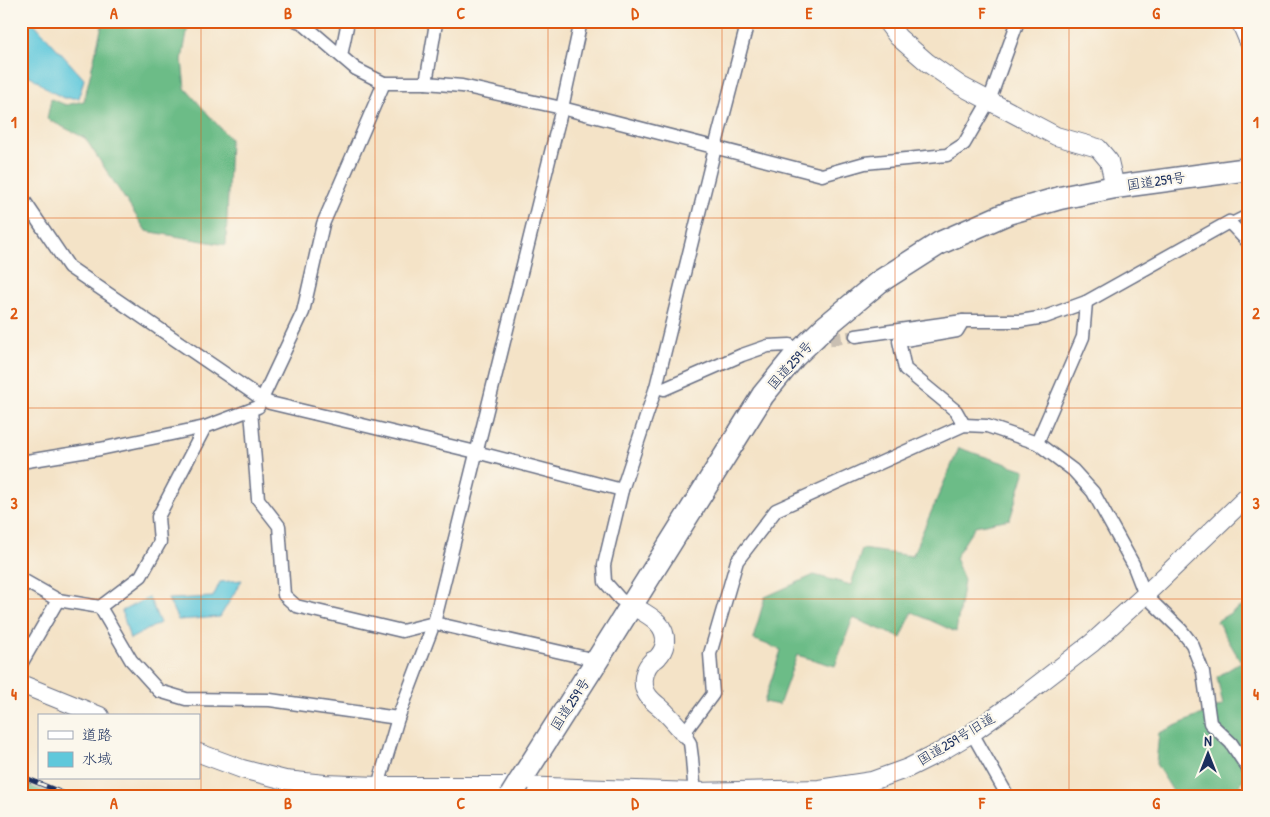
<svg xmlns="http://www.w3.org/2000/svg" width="1270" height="817" font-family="'Patrick Hand','Klee One',sans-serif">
<rect width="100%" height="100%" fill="#fbf7ec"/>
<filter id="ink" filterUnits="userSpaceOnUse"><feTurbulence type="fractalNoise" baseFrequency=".02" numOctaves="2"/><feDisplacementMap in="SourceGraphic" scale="10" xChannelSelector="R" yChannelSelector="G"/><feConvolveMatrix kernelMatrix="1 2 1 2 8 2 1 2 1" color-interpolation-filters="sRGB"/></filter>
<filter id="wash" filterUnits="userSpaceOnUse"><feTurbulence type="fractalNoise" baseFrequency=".0096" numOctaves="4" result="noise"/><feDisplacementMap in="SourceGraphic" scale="20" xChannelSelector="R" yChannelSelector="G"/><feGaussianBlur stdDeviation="1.12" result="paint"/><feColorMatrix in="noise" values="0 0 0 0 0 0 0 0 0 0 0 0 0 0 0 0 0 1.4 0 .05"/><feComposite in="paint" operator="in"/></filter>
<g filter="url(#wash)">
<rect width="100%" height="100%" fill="#f4e3c7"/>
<g fill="#6cbc87" stroke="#447672">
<path d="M 103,21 L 189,21 L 182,60 L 185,88 L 230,139 L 226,245 L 146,231 L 85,138 L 47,119 L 51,99 L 66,105 L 84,101 Z"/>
<path d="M 959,448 L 1025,470 L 1010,519 L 975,526 L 955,558 L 964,580 L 956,632 L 912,612 L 901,638 L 853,618 L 835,666 L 797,655 L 779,705 L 764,702 L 781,650 L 753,639 L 765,597 L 814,575 L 851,585 L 862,549 L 912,556 Z"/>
<path d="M 1249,602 L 1249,764 L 1236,796 L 1176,796 L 1156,764 L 1159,733 L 1223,705 L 1217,677 L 1241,662 L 1217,621 Z"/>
<path d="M 21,783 L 50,793 L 53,796 L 21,796 Z"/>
</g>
<g fill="#5fc8db" stroke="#3d7c9c">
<path d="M 21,21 L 32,21 L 84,79 L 79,98 L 64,98 L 50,91 L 32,77 L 21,73 Z"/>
<path d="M 242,580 L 220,617 L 178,620 L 168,599 L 213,597 L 220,582 Z"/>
<path d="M 149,597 L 160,623 L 130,639 L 122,611 Z"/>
</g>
</g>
<g filter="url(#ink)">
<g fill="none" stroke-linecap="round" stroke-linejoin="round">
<path stroke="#c9bfb2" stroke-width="12" stroke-dasharray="12 6" stroke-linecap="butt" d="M 812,342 L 856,336"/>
<defs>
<path id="lane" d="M 1229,222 L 1249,212"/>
<g id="street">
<path d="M 297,21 L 301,22 L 356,69 L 384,83 L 426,83 L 462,86 L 562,108 L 822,175 L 865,163 L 947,155 L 964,144 L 989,101 L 1018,21"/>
<path d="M 341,56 L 348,21"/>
<path d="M 426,83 L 436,23 L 438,21"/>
<path d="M 21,196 L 69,267 L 262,399 L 270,403 L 476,452 L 622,490"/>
<path d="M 963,321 L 957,331 L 899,341 L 905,369 L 956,411 L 964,425"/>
<path d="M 856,336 L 963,321 L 1020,321 L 1045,317 L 1086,302 L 1229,222 L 1249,243"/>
<path d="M 656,387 L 664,389 L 742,355 L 768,346 L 790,345"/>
<path d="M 262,399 L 303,312 L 323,224 L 384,83"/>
<path d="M 251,410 L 258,499 L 279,526 L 284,595 L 296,606 L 402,631 L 434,623 L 587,658 L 596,662"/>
<path d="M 1037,443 L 1083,337 L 1086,302"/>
<path d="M 21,462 L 100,449 L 205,427 L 258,407"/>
<path d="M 21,579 L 58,600 L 100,607 L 141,576 L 160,542 L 158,517 L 205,427"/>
<path d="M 631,605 L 620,599 L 605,582 L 604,565 L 622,490 L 656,387 L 715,148 L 748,21"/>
<path d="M 100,607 L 131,660 L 159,691 L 186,699 L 270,700 L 398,718"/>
<path d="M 21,664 L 58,600"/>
<path d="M 972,733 L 1006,793 L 1006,796"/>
<path d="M 377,796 L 378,786 L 398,718 L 434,623 L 562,108 L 581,21"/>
<path d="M 695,796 L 692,758 L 690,743 L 684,733 L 713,694 L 710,654 L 737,561 L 776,510 L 964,425 L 987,426 L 1037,443 L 1073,470 L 1093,492 L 1133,564 L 1145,595 L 1181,630 L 1192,644 L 1203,672 L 1210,723 L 1231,743 L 1249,770"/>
</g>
<g id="secondary">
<path d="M 886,21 L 898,37 L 928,63 L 961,86 L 1056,136 L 1098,148 L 1109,161 L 1115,187"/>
<path d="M 1240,21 L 1249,42"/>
<path d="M 631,605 C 646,614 667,622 665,643 C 664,648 662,653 658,657 C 657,659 654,660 652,661 C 645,668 643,677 644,686 C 646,699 658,704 666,713 C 672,719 678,726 684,733"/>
<path d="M 21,684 L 100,716"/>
<path d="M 199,753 L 242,769 L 285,780 L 325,784 L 378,786 L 518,786 L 695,792 L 819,789 L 872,781 L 908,768 L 940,752 L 972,733 L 1018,700 L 1092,643 L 1145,595 L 1249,495"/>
</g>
<path id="highway" d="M 519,783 L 596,662 L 763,395 L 794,357 L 825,327 L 879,282 L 940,243 L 1008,213 L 1060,198 L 1115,187 L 1249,169"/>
</defs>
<use href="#lane" stroke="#676e83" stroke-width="9"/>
<use href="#street" stroke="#676e83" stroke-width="15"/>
<use href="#secondary" stroke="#676e83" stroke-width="20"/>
<use href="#highway" stroke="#676e83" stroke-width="25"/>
<use href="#lane" stroke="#fff" stroke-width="6"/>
<use href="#street" stroke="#fff" stroke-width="12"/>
<use href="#secondary" stroke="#fff" stroke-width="18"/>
<use href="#highway" stroke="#fff" stroke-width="22"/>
<defs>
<path id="rail" d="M 21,776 L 70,796"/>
</defs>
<use href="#rail" stroke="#1b2f5e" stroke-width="5"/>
<use href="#rail" stroke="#fbf7ec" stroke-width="3" stroke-dasharray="9" stroke-linecap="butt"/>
<defs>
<path id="highway-bridge" d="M 511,796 L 519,783"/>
</defs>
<use href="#highway-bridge" stroke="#676e83" stroke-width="25" stroke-linecap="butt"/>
<use href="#highway-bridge" stroke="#fff" stroke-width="22"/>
</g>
</g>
<path fill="none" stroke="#de5710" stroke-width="1" stroke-opacity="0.55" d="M 201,21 L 201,796M 375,21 L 375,796M 548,21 L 548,796M 722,21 L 722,796M 895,21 L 895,796M 1069,21 L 1069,796M 21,218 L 1249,218M 21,408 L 1249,408M 21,599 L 1249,599"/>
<g text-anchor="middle" stroke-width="4.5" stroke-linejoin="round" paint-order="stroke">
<g font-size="14" fill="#1b2f5e" stroke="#fbf7ec">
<text transform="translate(1156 181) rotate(-8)" y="5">国道259号</text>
<text transform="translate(790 365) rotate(-48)" y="5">国道259号</text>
<text transform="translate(570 704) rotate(-57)" y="5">国道259号</text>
<text transform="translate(956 739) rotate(-31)" y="5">国道259号旧道</text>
</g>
</g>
<rect width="1270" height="817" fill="none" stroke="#fbf7ec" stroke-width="55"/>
<rect x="38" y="714" width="162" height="65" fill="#fbf7ec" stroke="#a1a7b3"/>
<rect x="48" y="731" width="25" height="8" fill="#ffffff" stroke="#a1a7b3"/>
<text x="82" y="740" font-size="15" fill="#1b2f5e">道路</text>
<rect x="48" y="752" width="25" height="15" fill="#5fc8db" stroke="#a1a7b3"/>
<text x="82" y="764" font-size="15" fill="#1b2f5e">水域</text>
<g transform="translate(1208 754)" stroke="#fbf7ec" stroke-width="4" paint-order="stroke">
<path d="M0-4L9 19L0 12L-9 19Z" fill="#1b2f5e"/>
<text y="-8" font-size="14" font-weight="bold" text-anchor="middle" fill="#1b2f5e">N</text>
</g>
<rect x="28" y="28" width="1214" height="762" fill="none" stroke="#de5710" stroke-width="2"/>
<g font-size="16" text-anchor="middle" font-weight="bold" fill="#de5710">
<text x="114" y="19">A</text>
<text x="288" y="19">B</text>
<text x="461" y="19">C</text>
<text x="635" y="19">D</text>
<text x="809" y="19">E</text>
<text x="982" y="19">F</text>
<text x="1156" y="19">G</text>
<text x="14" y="128">1</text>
<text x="1256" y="128">1</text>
<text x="14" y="319">2</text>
<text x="1256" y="319">2</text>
<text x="14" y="509">3</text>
<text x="1256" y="509">3</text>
<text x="14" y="700">4</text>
<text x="1256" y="700">4</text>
<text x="114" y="809">A</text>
<text x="288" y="809">B</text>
<text x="461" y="809">C</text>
<text x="635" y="809">D</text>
<text x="809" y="809">E</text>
<text x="982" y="809">F</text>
<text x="1156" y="809">G</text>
</g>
</svg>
